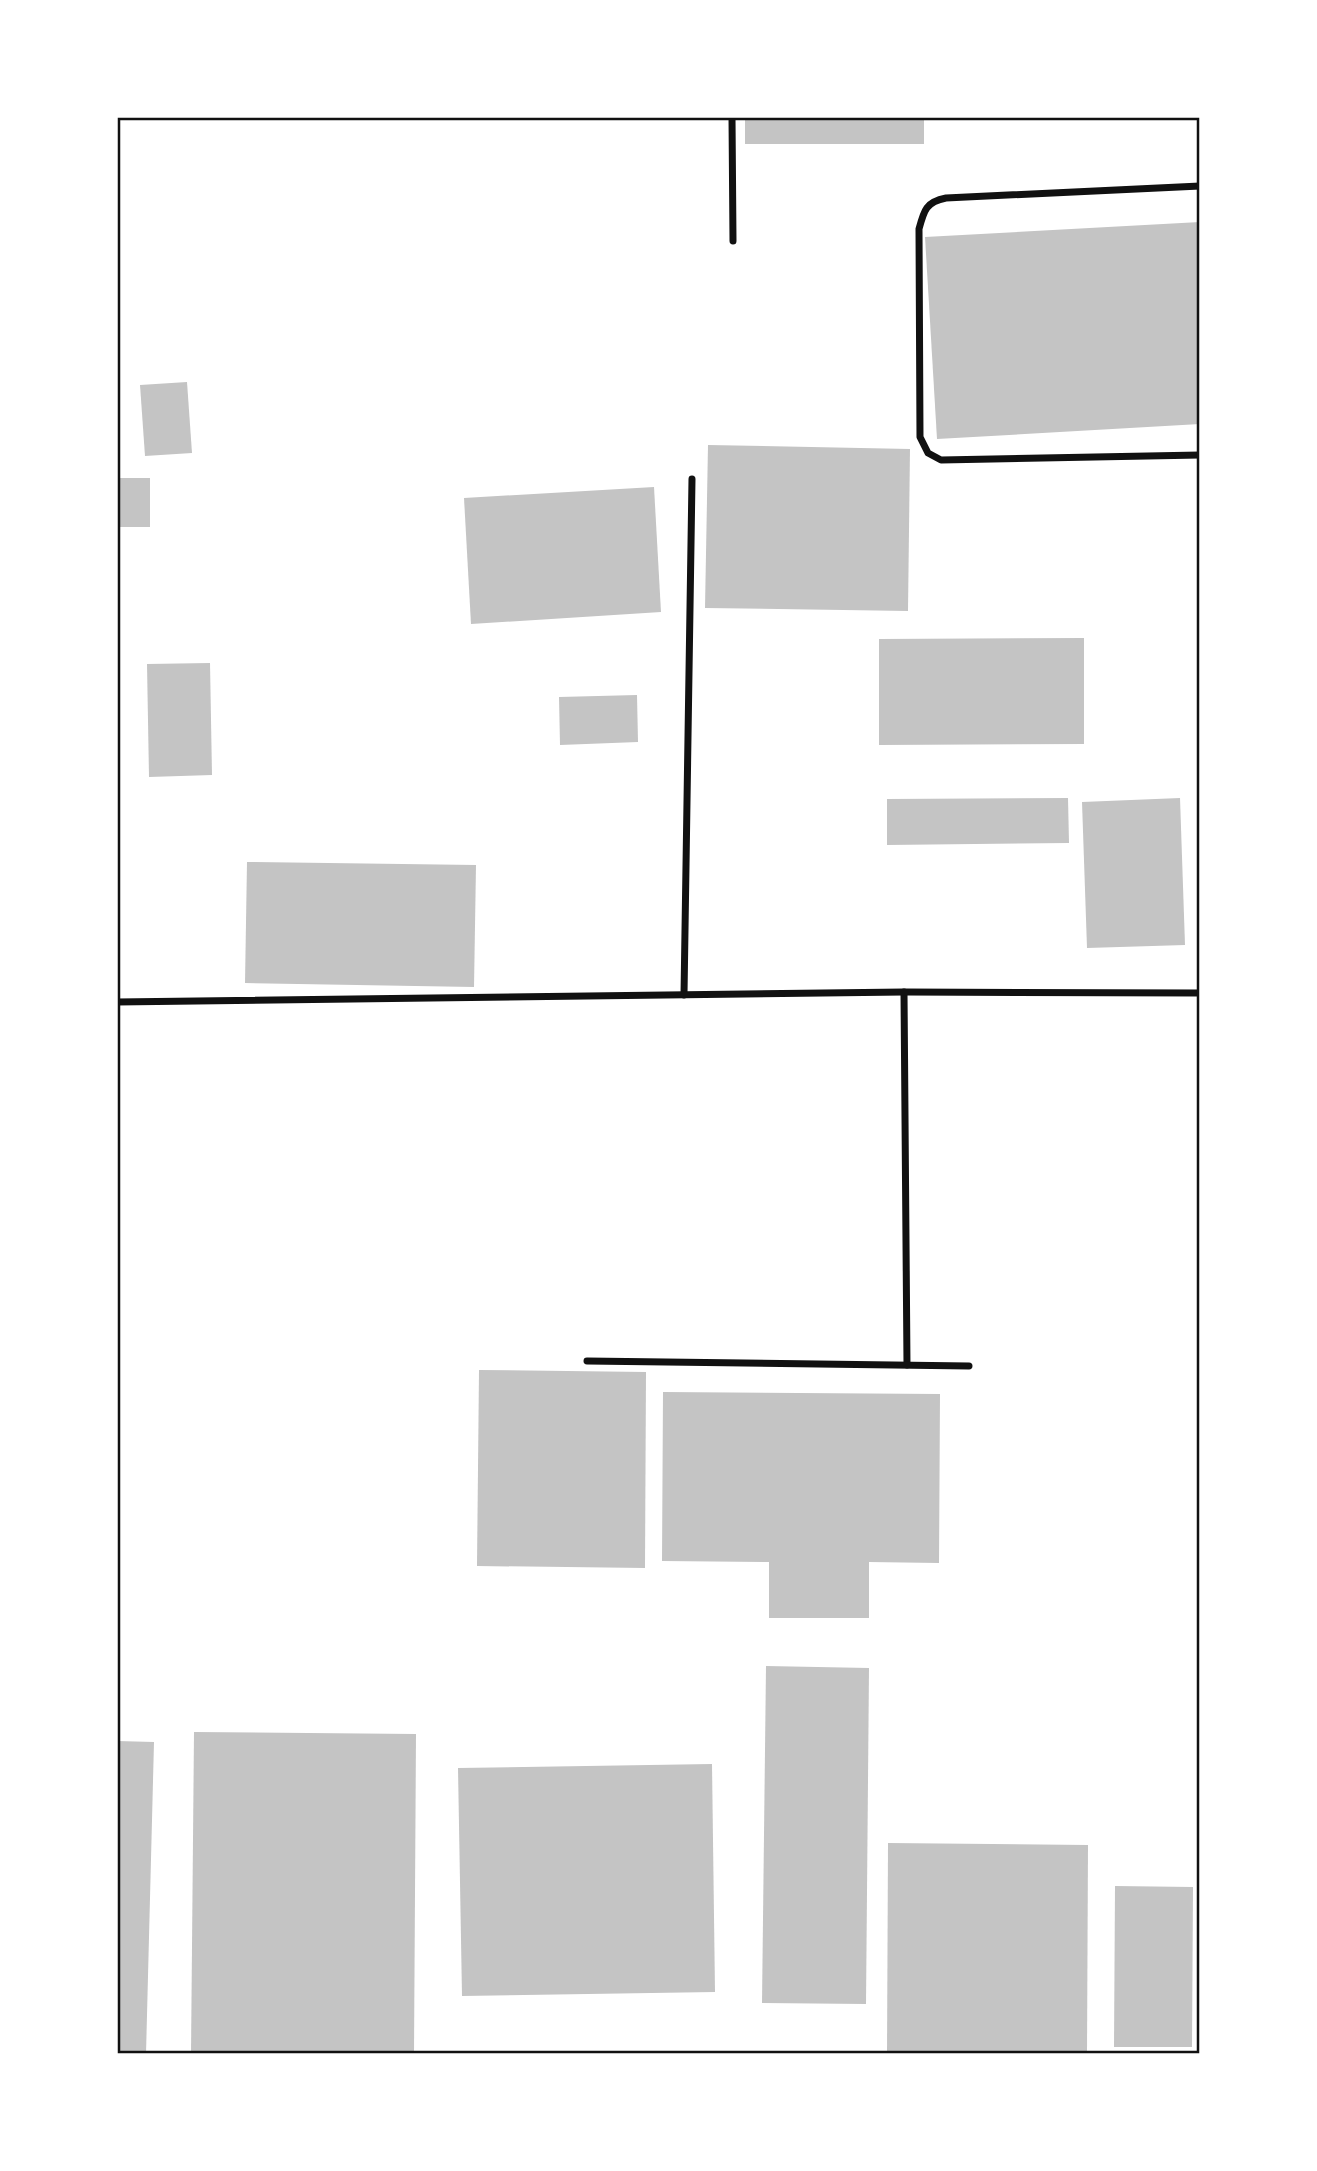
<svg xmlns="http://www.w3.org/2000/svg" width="1317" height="2171" font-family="Raleway,sans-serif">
<rect width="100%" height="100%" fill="#fff"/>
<g fill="#c4c4c4">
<rect x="745" y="117" width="179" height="27"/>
<path d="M 1200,222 L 1200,424 L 937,439 L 925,237 Z"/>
<path d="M 187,382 L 192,453 L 145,456 L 140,385 Z"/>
<path d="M 708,445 L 910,449 L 908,611 L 705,608 Z"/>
<rect x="117" y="478" width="33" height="49"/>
<path d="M 654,487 L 661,612 L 471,624 L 464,498 Z"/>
<path d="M 1084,638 L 1084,744 L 879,745 L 879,639 Z"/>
<path d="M 210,663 L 212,775 L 149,777 L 147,664 Z"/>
<path d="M 637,695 L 638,742 L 560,745 L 559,697 Z"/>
<path d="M 1068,798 L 1069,843 L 887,845 L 887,799 Z"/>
<path d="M 1180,798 L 1185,945 L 1087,948 L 1082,802 Z"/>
<path d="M 247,862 L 476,865 L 474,987 L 245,983 Z"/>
<path d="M 479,1370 L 646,1372 L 645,1568 L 477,1566 Z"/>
<path d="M 663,1392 L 940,1394 L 939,1563 L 869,1562 L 869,1618 L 769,1618 L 769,1562 L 662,1561 Z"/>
<path d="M 766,1666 L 869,1668 L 866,2004 L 762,2003 Z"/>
<path d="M 194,1732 L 416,1734 L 414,2054 L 191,2054 Z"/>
<path d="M 117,1741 L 154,1742 L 146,2054 L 117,2054 Z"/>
<path d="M 712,1764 L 715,1992 L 462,1996 L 458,1768 Z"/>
<path d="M 888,1843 L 1088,1845 L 1087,2054 L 887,2054 Z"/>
<path d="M 1115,1886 L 1193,1887 L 1192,2047 L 1114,2047 Z"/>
</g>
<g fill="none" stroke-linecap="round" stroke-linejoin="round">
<g stroke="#111" stroke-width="7">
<path d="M 732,117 L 733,241"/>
<path d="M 1200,186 L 946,198 C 926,202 924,210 919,229 L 920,437 L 928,453 L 941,460 L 1200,455"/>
<path d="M 904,992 L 907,1365"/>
<path d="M 684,995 L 692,479"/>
<path d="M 117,1002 L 904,992 L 1200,993"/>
<path d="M 587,1361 L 969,1366"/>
</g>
</g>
<rect width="1317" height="2171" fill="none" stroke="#ffffff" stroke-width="238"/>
<rect x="119" y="119" width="1079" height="1933" fill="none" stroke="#111" stroke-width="2.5"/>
</svg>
